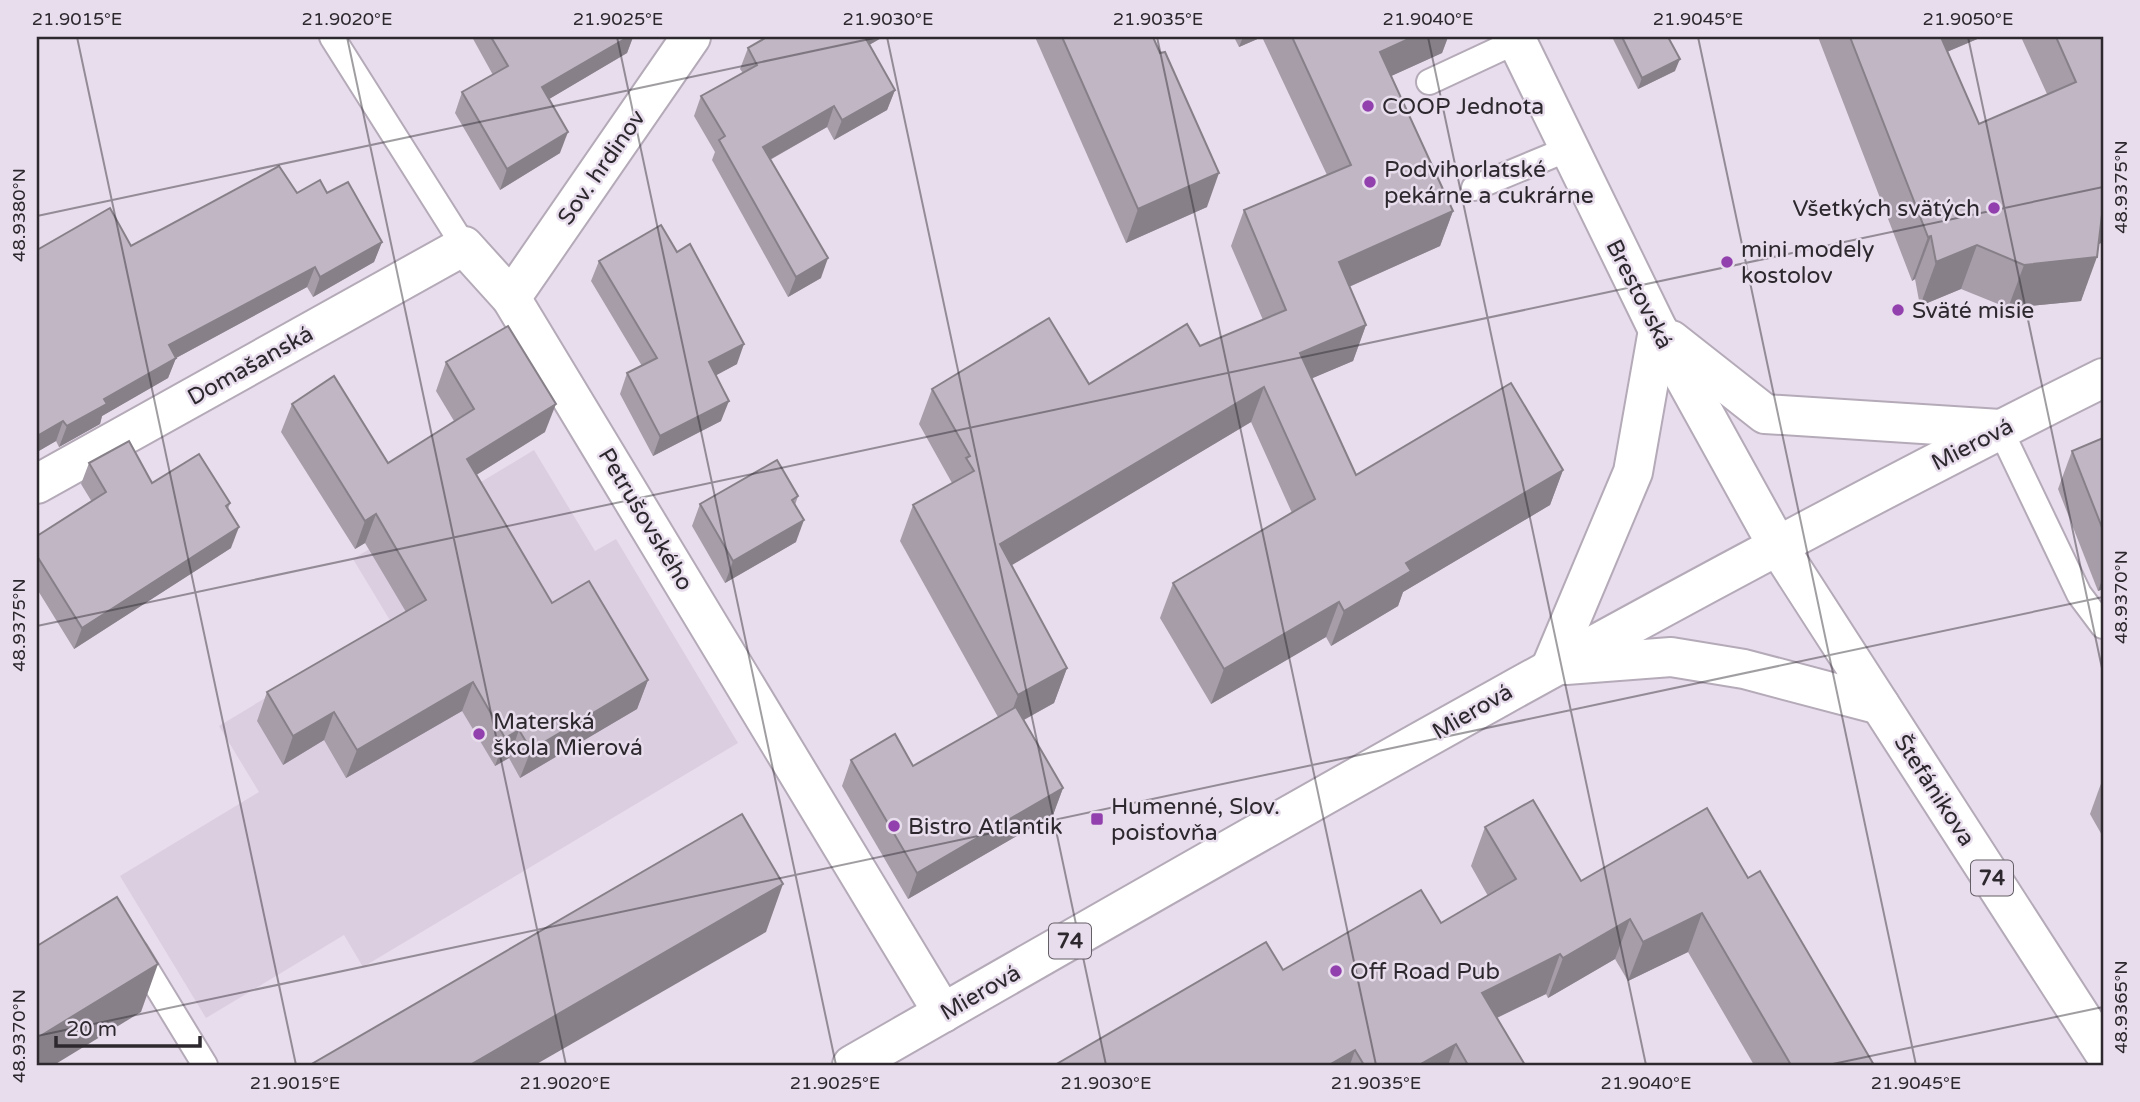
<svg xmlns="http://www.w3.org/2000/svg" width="2140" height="1102" font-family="'Varela Round',sans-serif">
<rect width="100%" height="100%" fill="#e8ddec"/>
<path fill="#dccee1" d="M 534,450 L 595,551 L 616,539 L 738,743 L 363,967 L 344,935 L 206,1018 L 120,876 L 259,792 L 219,726 L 391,622 L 353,559 Z"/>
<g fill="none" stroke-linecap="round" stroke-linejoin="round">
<defs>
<g id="lane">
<path d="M 332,37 L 464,246"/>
<path d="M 1429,82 L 1517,41"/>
<path d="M 1474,188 L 1568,149"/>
<path d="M 2000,429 L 2079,594 L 2103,626"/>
<path d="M 136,952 L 205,1065"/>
</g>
<g id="street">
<path d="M 511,298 L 691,37"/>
<path d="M 37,484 L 464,246 L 511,298 L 943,1013"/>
</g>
<g id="secondary">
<path d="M 1515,37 L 1658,330 L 1777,545"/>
<path d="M 1671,340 L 1765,414 L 2000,429"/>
<path d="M 1551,667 L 1633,472 L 1658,330"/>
</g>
<g id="primary">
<path d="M 1777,545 L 2103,1051"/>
<path d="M 1566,665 L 1671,657 L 1744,669 L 1880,705"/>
<path d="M 852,1065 C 1265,828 1677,590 2103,378"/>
</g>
</defs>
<use href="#lane" stroke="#b4aab8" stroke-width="28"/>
<use href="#street" stroke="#b4aab8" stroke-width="42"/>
<use href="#secondary" stroke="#b4aab8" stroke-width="42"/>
<use href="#primary" stroke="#b4aab8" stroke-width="42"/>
<use href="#lane" stroke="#fff" stroke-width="24"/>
<use href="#street" stroke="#fff" stroke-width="38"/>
<use href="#secondary" stroke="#fff" stroke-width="38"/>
<use href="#primary" stroke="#fff" stroke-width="38"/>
</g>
<g fill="#a69da9">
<path d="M 472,37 L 633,37 L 627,53 L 549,99 L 560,153 L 500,190 L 455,113 L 462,92 L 493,75 Z"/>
<path d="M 767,37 L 883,37 L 869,45 L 895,90 L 887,110 L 834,140 L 827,127 L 770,160 L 821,278 L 788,297 L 712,160 L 715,152 L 694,116 L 701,96 L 743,73 L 740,69 L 748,48 Z"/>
<path d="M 1035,37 L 1153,37 L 1207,207 L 1126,243 Z"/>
<path d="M 1234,37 L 1262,37 L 1239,47 Z"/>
<path d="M 1262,37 L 1448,37 L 1442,53 L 1391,76 L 1453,211 L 1440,246 L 1349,287 L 1366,325 L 1353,361 L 1312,378 L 1356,475 L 1563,470 L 1550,505 L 1403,592 L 1398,606 L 1331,646 L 1326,637 L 1211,704 L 1160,618 L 1173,583 L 1292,513 L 1251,422 L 1011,565 L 1067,668 L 1054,703 L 1024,720 L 1063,788 L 1053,815 L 908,899 L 842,786 L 851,760 L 913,766 L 998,717 L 900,541 L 913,505 L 952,483 L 919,424 L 932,389 L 1089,384 L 1200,346 L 1263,320 L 1231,246 L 1244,210 L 1327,175 Z"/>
<path d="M 1612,37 L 1668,37 L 1675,71 L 1638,89 Z"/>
<path d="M 1818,37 L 1982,37 L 1947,52 L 1979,124 L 2047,94 L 2021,37 L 2103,37 L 2103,242 L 2099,244 L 2081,301 L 2008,308 L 1961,289 L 1920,306 L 1915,279 L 1912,281 Z"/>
<path d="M 297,193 L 327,193 L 382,242 L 374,262 L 313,297 L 307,287 L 176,358 L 168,378 L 102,416 L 100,424 L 59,447 L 56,441 L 37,452 L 37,250 L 131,246 Z"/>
<path d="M 599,261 L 737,364 L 716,375 L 721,421 L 653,456 L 620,394 L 627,373 L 642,366 L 591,281 Z"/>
<path d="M 446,362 L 545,432 L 476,475 L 552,603 L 648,680 L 637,709 L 520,778 L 509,758 L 495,766 L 462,711 L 346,778 L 324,740 L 283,765 L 257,721 L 267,692 L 406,612 L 365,543 L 355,549 L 281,432 L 292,404 L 388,463 L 454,421 L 436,391 Z"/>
<path d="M 2103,438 L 2103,589 L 2098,591 L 2058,489 L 2072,451 Z"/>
<path d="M 89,463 L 152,483 L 230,503 L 228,509 L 231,548 L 74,649 L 37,589 L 37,536 L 92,502 L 81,484 Z"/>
<path d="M 798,496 L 795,505 L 796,542 L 725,583 L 692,526 L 700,504 Z"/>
<path d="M 2103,778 L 2103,837 L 2090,814 Z"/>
<path d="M 1485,827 L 1581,881 L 1748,878 L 1874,1065 L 1754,1065 L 1688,952 L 1628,981 L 1615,959 L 1548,998 L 1546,994 L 1497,1018 L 1525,1065 L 1055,1065 L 1283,970 L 1441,923 L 1488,896 L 1471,866 Z"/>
</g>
<g fill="#878089">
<path d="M 628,37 L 633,37 L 627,53 L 534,108 L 542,87 Z"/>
<path d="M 861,37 L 883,37 L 855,53 Z"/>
<path d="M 1243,37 L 1262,37 L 1239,47 Z"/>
<path d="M 1413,37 L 1448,37 L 1442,53 L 1367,87 L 1380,52 Z"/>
<path d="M 1928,37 L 1982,37 L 1918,64 Z"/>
<path d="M 1680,59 L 1675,71 L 1638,89 L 1642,78 Z"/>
<path d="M 895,90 L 887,110 L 834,140 L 842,120 Z"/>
<path d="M 834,106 L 827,127 L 755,168 L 763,147 Z"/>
<path d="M 568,132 L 560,153 L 500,190 L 507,169 Z"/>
<path d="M 1219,173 L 1207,207 L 1126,243 L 1138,209 Z"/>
<path d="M 2103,206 L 2103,242 L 2087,250 Z"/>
<path d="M 1453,211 L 1440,246 L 1326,297 L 1339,262 Z"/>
<path d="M 1931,236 L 1915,279 L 1912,281 L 1928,237 Z"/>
<path d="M 382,242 L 374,262 L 313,297 L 320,277 Z"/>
<path d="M 1977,245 L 1961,289 L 1920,306 L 1936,262 Z"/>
<path d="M 2097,257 L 2081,301 L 2008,308 L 2024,265 Z"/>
<path d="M 828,258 L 821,278 L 788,297 L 796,277 Z"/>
<path d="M 315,267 L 307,287 L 176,358 L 168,378 L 102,416 L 100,424 L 59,447 L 67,426 L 104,399 L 169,345 Z"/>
<path d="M 1366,325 L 1353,361 L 1287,389 L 1300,353 Z"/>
<path d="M 744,344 L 737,364 L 702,383 L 709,362 Z"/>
<path d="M 1264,387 L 1251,422 L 987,580 L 1000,544 Z"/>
<path d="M 729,401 L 721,421 L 653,456 L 660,436 Z"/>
<path d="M 556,404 L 545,432 L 457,487 L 467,459 Z"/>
<path d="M 63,421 L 56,441 L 37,452 L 37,436 Z"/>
<path d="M 1563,470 L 1550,505 L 1403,592 L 1398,606 L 1331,646 L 1344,611 L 1406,563 Z"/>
<path d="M 376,514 L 365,543 L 355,549 L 365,521 Z"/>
<path d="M 804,520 L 796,542 L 725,583 L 733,561 Z"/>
<path d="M 239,527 L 231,548 L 74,649 L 82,628 Z"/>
<path d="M 2103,577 L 2103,589 L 2098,591 Z"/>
<path d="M 1339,602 L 1326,637 L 1211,704 L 1224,669 Z"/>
<path d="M 1067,668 L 1054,703 L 1005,730 L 1018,695 Z"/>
<path d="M 648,680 L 637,709 L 520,778 L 531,750 Z"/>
<path d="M 473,682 L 462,711 L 346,778 L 357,750 Z"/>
<path d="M 334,712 L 324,740 L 283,765 L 293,736 Z"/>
<path d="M 519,730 L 509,758 L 495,766 L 505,738 Z"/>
<path d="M 1063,788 L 1053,815 L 908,899 L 917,873 Z"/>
<path d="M 783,884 L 766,932 L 535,1065 L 470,1065 Z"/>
<path d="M 1702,913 L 1688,952 L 1628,981 L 1643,942 Z"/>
<path d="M 1630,919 L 1615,959 L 1548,998 L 1563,958 Z"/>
<path d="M 1560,954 L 1546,994 L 1467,1032 L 1482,993 Z"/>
<path d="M 158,964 L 141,1012 L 54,1065 L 37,1065 L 37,1038 Z"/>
<path d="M 1456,1044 L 1448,1065 L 1419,1065 Z"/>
<path d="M 1355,1050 L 1350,1065 L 1329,1065 Z"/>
</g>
<g fill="#c1b7c4" stroke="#878089" stroke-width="2">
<path d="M 491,37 L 628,37 L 542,87 L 568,132 L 507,169 L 462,92 L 508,66 Z"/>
<path d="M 767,37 L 865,37 L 895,90 L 842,120 L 834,106 L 763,147 L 828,258 L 796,277 L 719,140 L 725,136 L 701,96 L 757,65 L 748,48 Z"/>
<path d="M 1062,37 L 1153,37 L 1160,53 L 1165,52 L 1219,173 L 1138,209 Z"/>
<path d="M 1292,37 L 1413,37 L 1380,52 L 1453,211 L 1339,262 L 1366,325 L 1300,353 L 1356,475 L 1511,383 L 1563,470 L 1406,563 L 1411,571 L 1344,611 L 1339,602 L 1224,669 L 1173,583 L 1315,499 L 1264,387 L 1000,544 L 1067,668 L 1018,695 L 913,505 L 974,471 L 966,458 L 970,456 L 932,389 L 1049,318 L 1089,384 L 1187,324 L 1200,346 L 1286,310 L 1244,210 L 1351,165 Z"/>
<path d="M 1622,37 L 1668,37 L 1680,59 L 1642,78 Z"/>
<path d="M 1850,37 L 1941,37 L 1979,124 L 2076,82 L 2056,37 L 2103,37 L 2103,206 L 2097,257 L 2024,265 L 1977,245 L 1936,262 L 1931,236 L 1928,237 Z"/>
<path d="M 279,166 L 297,193 L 320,180 L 327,193 L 348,182 L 382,242 L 320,277 L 315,267 L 169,345 L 176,358 L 104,399 L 107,404 L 67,426 L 63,421 L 37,436 L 37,250 L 110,208 L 131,246 Z"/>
<path d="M 661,225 L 677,252 L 690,244 L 744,344 L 709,362 L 729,401 L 660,436 L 627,373 L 657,358 L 599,261 Z"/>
<path d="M 508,326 L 556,404 L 467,459 L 552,603 L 589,581 L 648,680 L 531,750 L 519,730 L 505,738 L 473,682 L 357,750 L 334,712 L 293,736 L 267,692 L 426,600 L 376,514 L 365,521 L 292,404 L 334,376 L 388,463 L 474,409 L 446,362 Z"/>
<path d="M 2103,438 L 2103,530 L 2072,451 Z"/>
<path d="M 129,441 L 152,483 L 199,454 L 230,503 L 226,506 L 239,527 L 82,628 L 37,556 L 37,536 L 106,492 L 89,463 Z"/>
<path d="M 777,460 L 798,496 L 792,500 L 804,520 L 733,561 L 700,504 Z"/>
<path d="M 1016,707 L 1063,788 L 917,873 L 851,760 L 895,734 L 913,766 Z"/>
<path d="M 1533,800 L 1581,881 L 1707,808 L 1748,878 L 1760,871 L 1874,1065 L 1791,1065 L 1702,913 L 1643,942 L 1630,919 L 1563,958 L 1560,954 L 1482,993 L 1525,1065 L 1468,1065 L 1456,1044 L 1419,1065 L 1364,1065 L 1355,1050 L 1329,1065 L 1055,1065 L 1266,942 L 1283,970 L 1421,890 L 1441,923 L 1516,879 L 1485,827 Z"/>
<path d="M 742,814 L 783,884 L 470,1065 L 310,1065 Z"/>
<path d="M 117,897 L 158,964 L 37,1038 L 37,946 Z"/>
</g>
<path fill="none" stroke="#2c282e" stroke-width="2" stroke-opacity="0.45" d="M 77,37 L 296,1065M 347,37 L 566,1065M 617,37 L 836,1065M 887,37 L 1106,1065M 1157,37 L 1376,1065M 1428,37 L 1646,1065M 1698,37 L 1916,1065M 1968,37 L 2103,673M 37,216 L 879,37M 37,626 L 2103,187M 37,1036 L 2103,597M 1828,1065 L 2103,1007"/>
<g fill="#9240ae" stroke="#e8ddec" stroke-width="2.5">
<circle cx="1368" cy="106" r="7"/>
<circle cx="1370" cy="182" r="7"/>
<circle cx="1994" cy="208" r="7"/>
<circle cx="1727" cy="262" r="7"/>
<circle cx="1898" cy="310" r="7"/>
<circle cx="479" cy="734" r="7"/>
<rect x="1090" y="812" width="14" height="14" rx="3.5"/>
<circle cx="894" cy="826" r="7"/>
<circle cx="1336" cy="971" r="7"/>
</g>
<g text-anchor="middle" stroke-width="5" stroke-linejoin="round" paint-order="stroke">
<g fill="#e8ddec" stroke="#645e67" stroke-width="2">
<rect x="1971" y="860.5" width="42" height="35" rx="5"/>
<rect x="1049" y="923.5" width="42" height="35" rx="5"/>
</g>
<g font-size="21" font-weight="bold" fill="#2c282e">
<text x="1992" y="885">74</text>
<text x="1070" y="948">74</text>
</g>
<g font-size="23" fill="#2c282e" stroke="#e8ddec" text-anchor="start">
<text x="1382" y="114">COOP Jednota</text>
<text x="1384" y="177">Podvihorlatské<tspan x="1384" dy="26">pekárne a cukrárne</tspan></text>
<text x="1980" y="216" text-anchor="end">Všetkých svätých</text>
<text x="1741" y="257">mini modely<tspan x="1741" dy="26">kostolov</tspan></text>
<text x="1912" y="318">Sväté misie</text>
<text x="493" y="729">Materská<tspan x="493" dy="26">škola Mierová</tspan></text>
<text x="1111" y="814">Humenné, Slov.<tspan x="1111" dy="26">poisťovňa</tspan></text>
<text x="908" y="834">Bistro Atlantik</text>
<text x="1350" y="979">Off Road Pub</text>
</g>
<g font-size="23" fill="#2c282e" stroke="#e8ddec">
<text transform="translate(601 167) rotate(-55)" y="8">Sov. hrdinov</text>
<text transform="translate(1640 294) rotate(63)" y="8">Brestovská</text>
<text transform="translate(250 365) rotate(-29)" y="8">Domašanská</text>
<text transform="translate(1972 444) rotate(-27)" y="8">Mierová</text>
<text transform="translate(646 519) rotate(59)" y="8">Petrušovského</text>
<text transform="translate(1472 711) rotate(-30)" y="8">Mierová</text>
<text transform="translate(1935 790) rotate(57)" y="8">Štefánikova</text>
<text transform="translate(980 992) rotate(-30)" y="8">Mierová</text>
</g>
</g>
<rect width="2140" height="1102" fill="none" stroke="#e8ddec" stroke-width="77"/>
<path d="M56 1036v10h144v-10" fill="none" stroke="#2c282e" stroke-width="3.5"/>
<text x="66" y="1036" font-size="21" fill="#2c282e" stroke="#e8ddec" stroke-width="5" paint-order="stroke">20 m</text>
<rect x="38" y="38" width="2064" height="1026" fill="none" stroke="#2c282e" stroke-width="2.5"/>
<g font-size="18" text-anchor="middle" fill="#2c282e">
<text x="77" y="25">21.9015°E</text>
<text x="347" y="25">21.9020°E</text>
<text x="618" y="25">21.9025°E</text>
<text x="888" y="25">21.9030°E</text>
<text x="1158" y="25">21.9035°E</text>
<text x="1428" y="25">21.9040°E</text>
<text x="1698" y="25">21.9045°E</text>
<text x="1968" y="25">21.9050°E</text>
<text transform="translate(2121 187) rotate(-90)" y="6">48.9375°N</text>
<text transform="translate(19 215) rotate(-90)" y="6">48.9380°N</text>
<text transform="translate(2121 597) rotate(-90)" y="6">48.9370°N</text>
<text transform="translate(19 625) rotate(-90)" y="6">48.9375°N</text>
<text transform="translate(2121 1007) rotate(-90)" y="6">48.9365°N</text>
<text transform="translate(19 1036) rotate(-90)" y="6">48.9370°N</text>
<text x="295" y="1089">21.9015°E</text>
<text x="565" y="1089">21.9020°E</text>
<text x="835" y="1089">21.9025°E</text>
<text x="1106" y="1089">21.9030°E</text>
<text x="1376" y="1089">21.9035°E</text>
<text x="1646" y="1089">21.9040°E</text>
<text x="1916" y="1089">21.9045°E</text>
</g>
</svg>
